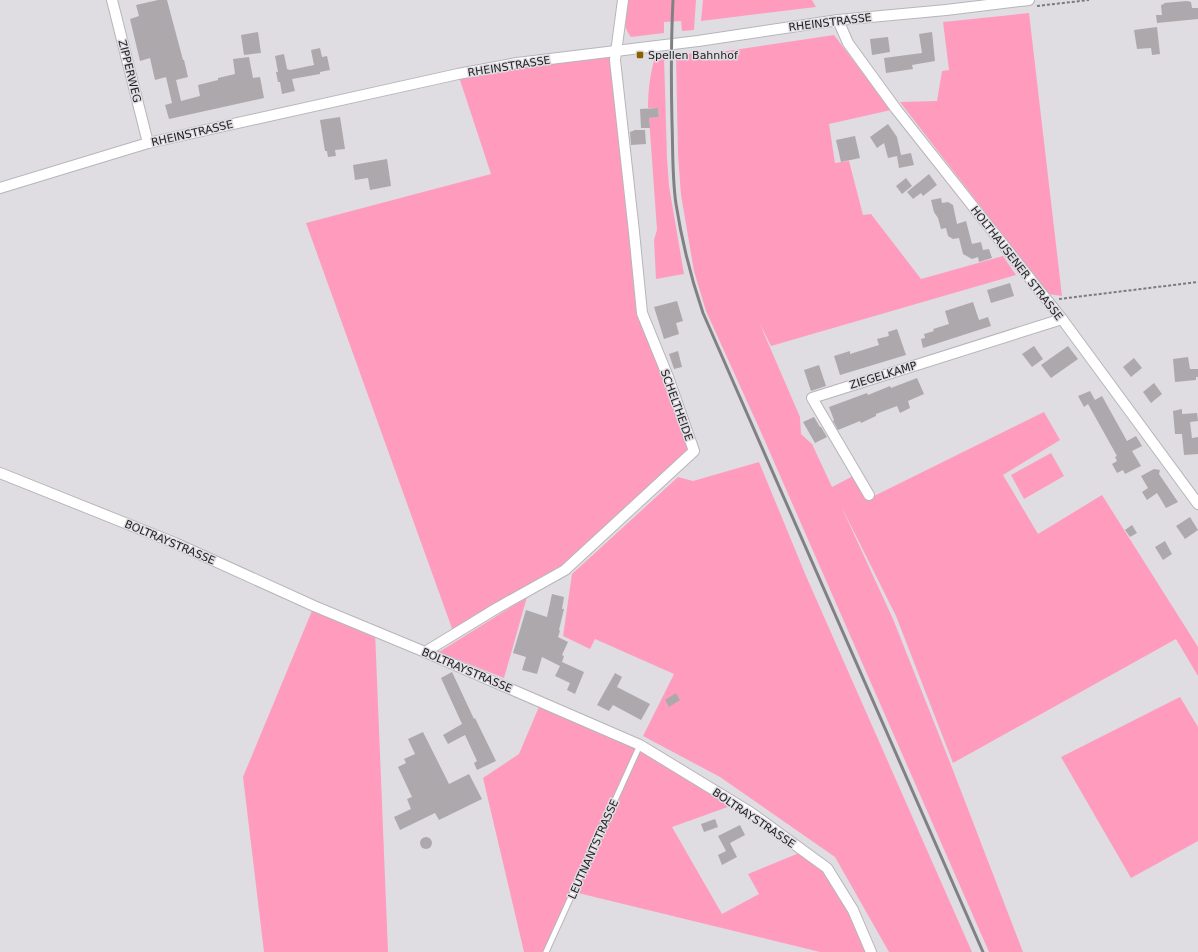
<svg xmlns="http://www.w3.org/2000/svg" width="1198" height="952" font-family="'DejaVu Sans',sans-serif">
<rect width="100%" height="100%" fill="#dfdde2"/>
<g fill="#ff9cbe">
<path d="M 628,0 L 696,0 L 694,30 L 682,31 L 681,21 L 664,22 L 664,33 L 631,37 C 621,24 625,15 628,0 Z"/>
<path d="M 703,0 L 812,0 L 816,7 L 701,21 Z"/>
<path d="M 1029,13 L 1062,296 L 1048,294 L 900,102 L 937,101 L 942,71 L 949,70 L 943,22 Z"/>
<path d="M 834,35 L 891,110 L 829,124 L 835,163 L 849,161 L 863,215 L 871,214 L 921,279 L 1003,256 L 1016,275 L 771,346 L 759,322 L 800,417 L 801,434 L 812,444 L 832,487 L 855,475 L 868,499 L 1044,412 L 1060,440 L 1003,475 L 1038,534 L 1102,495 L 1198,647 L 1198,676 L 1176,639 L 953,763 L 896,616 L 841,506 L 893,619 L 951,765 L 1023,952 L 989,952 L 760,430 L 706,311 L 694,271 L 681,195 L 678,155 L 676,56 L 699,52 L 700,55 Z"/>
<path d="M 615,50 L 642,313 L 694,451 L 565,570 L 454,634 L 306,223 L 491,174 L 458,74 Z"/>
<path d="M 664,56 L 667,158 L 669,186 L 684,274 L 656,279 L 654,240 L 657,230 L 649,118 L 659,117 L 658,108 L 648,108 C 648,91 650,74 655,57 Z"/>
<path d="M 1051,453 L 1064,476 L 1024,499 L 1011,475 Z"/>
<path d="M 759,462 L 806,576 L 972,952 L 889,952 L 835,857 L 720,777 L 643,736 L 674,674 L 595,639 L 590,649 L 563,636 L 572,574 L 678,477 L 693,481 Z"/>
<path d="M 527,597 L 504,678 L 439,652 Z"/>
<path d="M 314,606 L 375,631 L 388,952 L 264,952 L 243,777 Z"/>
<path d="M 1180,697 L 1198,727 L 1198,841 L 1131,878 L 1061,757 Z"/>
<path d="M 541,702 L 640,745 L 736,804 L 672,827 L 722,914 L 759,894 L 748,874 L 804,851 L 827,868 L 871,952 L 820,952 L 574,892 L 546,952 L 524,952 L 483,778 L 519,754 Z"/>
</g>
<g fill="#ada8ac">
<path d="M 158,0 L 167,0 L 183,60 L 184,60 L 188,77 L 176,80 L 181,101 L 200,96 L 198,85 L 218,80 L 218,78 L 235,74 L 233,59 L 249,57 L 253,78 L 260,77 L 264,98 L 169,119 L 165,105 L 172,103 L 166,77 L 155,80 L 150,58 L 140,61 L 130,19 L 139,16 L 136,5 Z"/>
<path d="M 1187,1 L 1191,2 L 1192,8 L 1198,8 L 1198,19 L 1157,23 L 1156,15 L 1162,15 L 1161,5 L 1164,4 L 1164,3 Z"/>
<path d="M 1157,27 L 1160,54 L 1152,55 L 1151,48 L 1137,49 L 1134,30 Z"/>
<path d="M 258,32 L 261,53 L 244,55 L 241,35 Z"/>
<path d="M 932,32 L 935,61 L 912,65 L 913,69 L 886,73 L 884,58 L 922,53 L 919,34 Z"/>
<path d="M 888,37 L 890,52 L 872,55 L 870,39 Z"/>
<path d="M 320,48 L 322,57 L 327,56 L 330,70 L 320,72 L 320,74 L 292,79 L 295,91 L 282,94 L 280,82 L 278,82 L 276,72 L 278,72 L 275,56 L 284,54 L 287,69 L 290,70 L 314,65 L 311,50 Z"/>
<path d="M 658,108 L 659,117 L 649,118 L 650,128 L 641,128 L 640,109 Z"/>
<path d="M 340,117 L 345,149 L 335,150 L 336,156 L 328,157 L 327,151 L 325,151 L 320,120 Z"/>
<path d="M 888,124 L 897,137 L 901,155 L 911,153 L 914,165 L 899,168 L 897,156 L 888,158 L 884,143 L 877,148 L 870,137 Z"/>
<path d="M 635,130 L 645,130 L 646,144 L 631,145 L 630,132 Z"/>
<path d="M 855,136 L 860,158 L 841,162 L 836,140 Z"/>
<path d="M 387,159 L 391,186 L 370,190 L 368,178 L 355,180 L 353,165 Z"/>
<path d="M 929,174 L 937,185 L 923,196 L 921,193 L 913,199 L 907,192 Z"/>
<path d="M 906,178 L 912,186 L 902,194 L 896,186 Z"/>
<path d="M 941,198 L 942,203 L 948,202 L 953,205 L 957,224 L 966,221 L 972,244 L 981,242 L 983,250 L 989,249 L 992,258 L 979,262 L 978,257 L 972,259 L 963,254 L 959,238 L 953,239 L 948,236 L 946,228 L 941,229 L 938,218 L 934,212 L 931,200 Z"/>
<path d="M 1010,283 L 1014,296 L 991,303 L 987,290 Z"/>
<path d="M 677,301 L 683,321 L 676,323 L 679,334 L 664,339 L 654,307 Z"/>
<path d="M 973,302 L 979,320 L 988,317 L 991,326 L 923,348 L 921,339 L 925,338 L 924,334 L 934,331 L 933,329 L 949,324 L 945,311 Z"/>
<path d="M 897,329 L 906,355 L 840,375 L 834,356 L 850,351 L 850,354 L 879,345 L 877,339 L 889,336 L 888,332 Z"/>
<path d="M 1034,346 L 1043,359 L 1032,367 L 1022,354 Z"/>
<path d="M 1068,346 L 1078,359 L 1051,378 L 1041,365 Z"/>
<path d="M 678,351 L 682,367 L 674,369 L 669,354 Z"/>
<path d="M 1188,357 L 1190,369 L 1198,369 L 1198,377 L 1196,377 L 1196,380 L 1175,382 L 1173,359 Z"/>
<path d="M 1134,358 L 1142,368 L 1131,377 L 1123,367 Z"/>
<path d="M 819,365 L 826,386 L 811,391 L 804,370 Z"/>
<path d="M 917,378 L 924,394 L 908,401 L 910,408 L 900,413 L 897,406 L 876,414 L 876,416 L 861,423 L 860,421 L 838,430 L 833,421 L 834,420 L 829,407 L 867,393 L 868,395 L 890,386 L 891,388 Z"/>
<path d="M 1154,383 L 1162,394 L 1151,403 L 1143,392 Z"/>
<path d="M 1090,391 L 1095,400 L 1102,396 L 1127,441 L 1136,436 L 1142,446 L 1132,451 L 1141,466 L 1125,474 L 1123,470 L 1117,473 L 1112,464 L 1117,461 L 1115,457 L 1117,456 L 1088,404 L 1084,407 L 1078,396 Z"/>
<path d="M 1182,409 L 1182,414 L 1197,413 L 1198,421 L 1190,422 L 1192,438 L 1198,437 L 1198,454 L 1184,455 L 1182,434 L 1175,434 L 1173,411 Z"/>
<path d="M 814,417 L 820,427 L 821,427 L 827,437 L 815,443 L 803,422 Z"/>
<path d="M 1154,469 L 1160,470 L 1159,474 L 1178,502 L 1166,508 L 1157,493 L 1147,500 L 1142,492 L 1148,488 L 1141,476 Z"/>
<path d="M 1190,517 L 1198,530 L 1185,539 L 1176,526 Z"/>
<path d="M 1132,525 L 1137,533 L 1130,537 L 1125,530 Z"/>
<path d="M 1165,541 L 1172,554 L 1163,560 L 1155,547 Z"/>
<path d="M 552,594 L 564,597 L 562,609 L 564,609 L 559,630 L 560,631 L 558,637 L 568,642 L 562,655 L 564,656 L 562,662 L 584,672 L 575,694 L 567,690 L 570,683 L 555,676 L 560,666 L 542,657 L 537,674 L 522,670 L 526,657 L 513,653 L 526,610 L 547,617 Z"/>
<path d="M 452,672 L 474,719 L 475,718 L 496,761 L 477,770 L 474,763 L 477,761 L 465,735 L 448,744 L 443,735 L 462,724 L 441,678 Z"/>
<path d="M 615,673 L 622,677 L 617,687 L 650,704 L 641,720 L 613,705 L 609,711 L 597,705 Z"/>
<path d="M 676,693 L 680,700 L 669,707 L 665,700 Z"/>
<path d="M 423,732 L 449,784 L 469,774 L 482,799 L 439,820 L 435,813 L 400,830 L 394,817 L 411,809 L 407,799 L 412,797 L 398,767 L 406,763 L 404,759 L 415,754 L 408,739 Z"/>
<path d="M 715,819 L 718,827 L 704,832 L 701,824 Z"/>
<path d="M 740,825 L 745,835 L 730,843 L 737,857 L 722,865 L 718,855 L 726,851 L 718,836 Z"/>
<circle cx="426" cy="843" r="6"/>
</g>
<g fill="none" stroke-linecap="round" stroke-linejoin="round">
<defs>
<path id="service" d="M 546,952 L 640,745"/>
<g id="minor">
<path d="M 112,0 L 148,143"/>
<path d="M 838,20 L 848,43 L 896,109 L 1062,319 L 1198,504"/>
<path d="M 0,188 L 148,143 L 458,74 L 517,63 L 698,41 L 838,20 L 946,10 L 1029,0"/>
<path d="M 0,473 L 175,543 L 314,606 L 425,652 L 640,745 L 750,812 L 827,868 L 853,910 L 871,952"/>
<path d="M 869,495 L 812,398 L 1062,319"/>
<path d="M 425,652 L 497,608 L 565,570 L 694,451 L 668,377 L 642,313 L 634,232 L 615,60 L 623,0"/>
</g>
</defs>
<use href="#service" stroke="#b7b5ba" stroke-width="7"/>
<use href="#minor" stroke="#b7b5ba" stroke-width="12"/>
<g stroke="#7c7a7e" stroke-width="2" stroke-dasharray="3 2" stroke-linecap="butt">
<path d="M 1037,6 L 1089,0"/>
<path d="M 1059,299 L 1198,282"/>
</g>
<use href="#service" stroke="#fff" stroke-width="5"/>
<use href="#minor" stroke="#fff" stroke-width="10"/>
<path stroke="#818083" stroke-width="3" d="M 673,0 C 671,41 671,81 672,122 C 673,149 672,177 676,204 C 682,242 691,278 703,313 L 983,952"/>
</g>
<rect fill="#896100" stroke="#dfdde2" stroke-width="1.5" x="636" y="51" width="8" height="8" rx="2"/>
<g text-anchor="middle" stroke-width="3" stroke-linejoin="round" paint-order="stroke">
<g font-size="11" fill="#232224" stroke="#dfdde2">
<text transform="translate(830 22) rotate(-7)" y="4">RHEINSTRASSE</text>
<text transform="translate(509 66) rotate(-9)" y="4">RHEINSTRASSE</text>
<text transform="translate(130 71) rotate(76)" y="4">ZIPPERWEG</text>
<text transform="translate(192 133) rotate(-13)" y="4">RHEINSTRASSE</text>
<text transform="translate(1017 263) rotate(52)" y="4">HOLTHAUSENER STRASSE</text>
<text transform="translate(883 375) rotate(-17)" y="4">ZIEGELKAMP</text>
<text transform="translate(677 405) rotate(70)" y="4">SCHELTHEIDE</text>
<text transform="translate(170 542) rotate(23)" y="4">BOLTRAYSTRASSE</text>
<text transform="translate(467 670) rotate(23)" y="4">BOLTRAYSTRASSE</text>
<text transform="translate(754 818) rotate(34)" y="4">BOLTRAYSTRASSE</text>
<text transform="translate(593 849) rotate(-66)" y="4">LEUTNANTSTRASSE</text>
</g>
<g font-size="11" fill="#232224" stroke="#dfdde2" text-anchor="start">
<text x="648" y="59">Spellen Bahnhof</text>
</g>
</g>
</svg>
